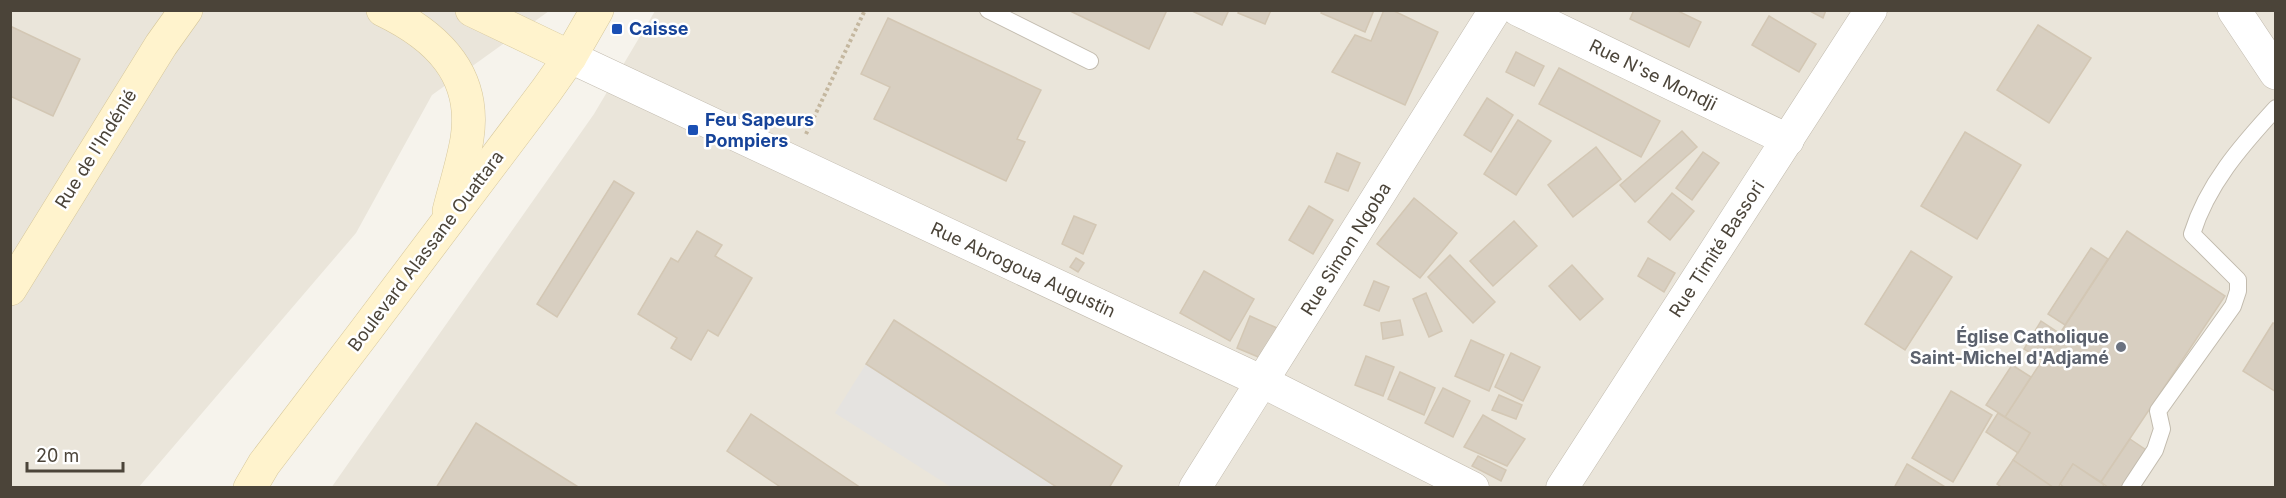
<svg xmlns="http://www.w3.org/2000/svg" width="2286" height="498" font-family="Inter,sans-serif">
<rect width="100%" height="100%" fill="#f6f3ec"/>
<g fill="#eae5da">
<path d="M 10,11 L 549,11 L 432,95 L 356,233 L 138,488 L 11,487 Z"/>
<path d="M 655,11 L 2275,11 L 2275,487 L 331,488 L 594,114 Z"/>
</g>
<path fill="#e5e3e0" d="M 866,364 L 1058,487 L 951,487 L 835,413 Z"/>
<g fill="#d8cfc1" stroke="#d3c7b4" stroke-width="1.5">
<path d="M 1068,10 L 1167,10 L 1149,49 Z"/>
<path d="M 1190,10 L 1229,10 L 1222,25 Z"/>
<path d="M 1239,10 L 1271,10 L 1265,24 L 1238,13 Z"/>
<path d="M 1322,10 L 1374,10 L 1365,32 L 1321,13 Z"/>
<path d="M 1384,10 L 1392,10 L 1438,32 L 1405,105 L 1332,72 L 1355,35 L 1371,41 Z"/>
<path d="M 1634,10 L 1676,10 L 1701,22 L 1689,47 L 1630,19 Z"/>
<path d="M 1808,10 L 1826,10 L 1823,18 Z"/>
<path d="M 1769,16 L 1816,44 L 1799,72 L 1752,45 Z"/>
<path d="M 888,18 L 1041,90 L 1017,139 L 1025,142 L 1006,181 L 874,119 L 890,87 L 861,74 Z"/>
<path d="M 2038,25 L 2091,58 L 2049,123 L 1997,90 Z"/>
<path d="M 10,26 L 80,59 L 53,116 L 10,96 Z"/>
<path d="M 1516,52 L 1544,66 L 1534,86 L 1506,72 Z"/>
<path d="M 1559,68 L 1660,121 L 1641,157 L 1539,104 Z"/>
<path d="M 1487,98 L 1513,115 L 1491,152 L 1464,135 Z"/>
<path d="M 1518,120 L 1551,141 L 1516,195 L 1484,174 Z"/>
<path d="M 1682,131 L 1697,147 L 1635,202 L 1620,185 Z"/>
<path d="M 1965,132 L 2021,165 L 1977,239 L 1921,206 Z"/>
<path d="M 1596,147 L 1621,179 L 1573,217 L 1548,185 Z"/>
<path d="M 1703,152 L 1719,163 L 1692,200 L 1676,188 Z"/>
<path d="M 1337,153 L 1360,163 L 1348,191 L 1325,182 Z"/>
<path d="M 614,181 L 634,193 L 557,317 L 537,304 Z"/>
<path d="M 1672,193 L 1694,211 L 1670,240 L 1648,222 Z"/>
<path d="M 1414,198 L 1457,233 L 1420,278 L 1377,244 Z"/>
<path d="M 1309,206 L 1333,220 L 1313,254 L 1289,240 Z"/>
<path d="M 1074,216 L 1096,225 L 1083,254 L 1062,244 Z"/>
<path d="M 1514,221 L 1537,246 L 1493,286 L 1470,261 Z"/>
<path d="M 697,231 L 722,245 L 715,256 L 752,278 L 718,336 L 708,330 L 691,360 L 671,348 L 677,338 L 638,314 L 671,258 L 678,262 Z"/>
<path d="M 2127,231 L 2225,296 L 2101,482 L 2073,464 L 2058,488 L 2054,488 L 2013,460 L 2030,433 L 2005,417 Z"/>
<path d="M 2091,248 L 2108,259 L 2065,325 L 2048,314 Z"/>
<path d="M 1911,251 L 1952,277 L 1905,350 L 1865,324 Z"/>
<path d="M 1450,255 L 1495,302 L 1473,323 L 1428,277 Z"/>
<path d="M 1076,258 L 1084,263 L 1078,272 L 1070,267 Z"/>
<path d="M 1648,258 L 1675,273 L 1664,292 L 1638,276 Z"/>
<path d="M 1572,265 L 1603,299 L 1580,320 L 1549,286 Z"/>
<path d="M 1204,271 L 1254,299 L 1230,341 L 1180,313 Z"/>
<path d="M 1374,281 L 1389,287 L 1379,311 L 1364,305 Z"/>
<path d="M 1426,293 L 1442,331 L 1429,337 L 1413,299 Z"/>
<path d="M 1250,316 L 1277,328 L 1263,359 L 1237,348 Z"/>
<path d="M 894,320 L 1122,466 L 1109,488 L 1058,488 L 866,364 Z"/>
<path d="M 1400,320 L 1403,335 L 1383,339 L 1381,323 Z"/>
<path d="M 2041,321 L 2059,333 L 2042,360 L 2024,349 Z"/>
<path d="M 2273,323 L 2276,324 L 2276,392 L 2243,371 Z"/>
<path d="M 1471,340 L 1504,355 L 1489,391 L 1455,376 Z"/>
<path d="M 1511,353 L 1540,367 L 1523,401 L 1495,387 Z"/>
<path d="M 1366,356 L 1394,367 L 1383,396 L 1355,385 Z"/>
<path d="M 2012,365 L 2031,377 L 2005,417 L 1986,405 Z"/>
<path d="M 1400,372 L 1435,388 L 1424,415 L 1388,399 Z"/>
<path d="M 1443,388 L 1470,401 L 1453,437 L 1425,423 Z"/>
<path d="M 1951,391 L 1992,415 L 1953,482 L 1912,458 Z"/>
<path d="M 1499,395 L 1522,405 L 1516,419 L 1492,410 Z"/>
<path d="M 1998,413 L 2030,433 L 2018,453 L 1986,432 Z"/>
<path d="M 751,414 L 861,488 L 782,488 L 727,451 Z"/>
<path d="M 1483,415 L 1525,439 L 1507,466 L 1464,447 Z"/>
<path d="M 476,423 L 580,488 L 436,488 Z"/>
<path d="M 2130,439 L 2149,452 L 2125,488 L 2109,488 L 2101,482 Z"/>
<path d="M 1478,456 L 1506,470 L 1501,481 L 1472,466 Z"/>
<path d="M 2013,460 L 2054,488 L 2003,488 L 1997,484 Z"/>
<path d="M 1907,464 L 1947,488 L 1894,488 Z"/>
<path d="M 2073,464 L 2104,485 L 2102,488 L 2065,488 L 2060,484 Z"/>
</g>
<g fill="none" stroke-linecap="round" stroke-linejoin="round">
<defs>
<g id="service">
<path d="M 988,10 L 1090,61"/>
<path d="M 2130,488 L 2155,450 L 2162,429 L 2158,411 L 2233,306 L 2238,291 L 2238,280 L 2192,234 C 2207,185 2241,146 2276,108"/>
</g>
<g id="minor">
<path d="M 1518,10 L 1788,140"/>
<path d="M 570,57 L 1263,382 L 1473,488"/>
<path d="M 1195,488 L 1495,10"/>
<path d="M 1562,488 L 1871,10"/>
</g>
<path id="tertiary" d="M 2234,10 L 2276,73"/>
<g id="secondary">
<path d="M 383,10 C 437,36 477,74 467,139 C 463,163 455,187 449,211"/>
<path d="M 472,10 L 570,57"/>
<path d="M 10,289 L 161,45 L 186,10"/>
<path d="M 250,488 L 264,464 L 363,334 L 546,91 L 570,57 L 597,10"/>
</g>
</defs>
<use href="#service" stroke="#c2bbae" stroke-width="18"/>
<use href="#minor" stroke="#c2bbae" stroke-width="33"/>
<use href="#tertiary" stroke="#c2bbae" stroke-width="34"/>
<use href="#secondary" stroke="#d6c79b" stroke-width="34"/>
<path stroke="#c4b79f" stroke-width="4" stroke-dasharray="3 3" stroke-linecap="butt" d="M 806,134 L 865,10"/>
<use href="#service" stroke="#fff" stroke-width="16"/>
<use href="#minor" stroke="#fff" stroke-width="32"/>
<use href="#tertiary" stroke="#fff" stroke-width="33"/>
<use href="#secondary" stroke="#fff3cd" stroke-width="33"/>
</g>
<g fill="#1a4fb4" stroke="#fff" stroke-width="2">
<rect x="611" y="23" width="12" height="12" rx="3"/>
<rect x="687" y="124" width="12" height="12" rx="3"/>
</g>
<circle fill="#6b7280" stroke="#fff" stroke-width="2" cx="2121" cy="347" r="6"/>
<g text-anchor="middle" stroke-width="5" stroke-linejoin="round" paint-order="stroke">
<g font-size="18" font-weight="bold" fill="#164399" stroke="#fff" text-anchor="start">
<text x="629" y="35">Caisse</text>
<text x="705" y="126">Feu Sapeurs<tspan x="705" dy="21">Pompiers</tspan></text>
</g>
<g font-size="18" fill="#4b4439" stroke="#fff">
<text transform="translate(1653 75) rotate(26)" y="6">Rue N'se Mondji</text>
<text transform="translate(96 149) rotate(-58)" y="6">Rue de l'Indénié</text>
<text transform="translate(1346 249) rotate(-58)" y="6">Rue Simon Ngoba</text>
<text transform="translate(1717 249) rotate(-57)" y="6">Rue Timité Bassori</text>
<text transform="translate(426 251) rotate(-53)" y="6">Boulevard Alassane Ouattara</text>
<text transform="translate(1023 270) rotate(25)" y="6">Rue Abrogoua Augustin</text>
</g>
<g font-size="18" font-weight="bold" fill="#5b616d" stroke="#fff" text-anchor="end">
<text x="2109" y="343">Église Catholique<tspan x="2109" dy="21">Saint-Michel d'Adjamé</tspan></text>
</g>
</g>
<rect width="2286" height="498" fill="none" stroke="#4b4439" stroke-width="24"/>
<path d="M27 462v9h96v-9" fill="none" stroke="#4b4439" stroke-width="3"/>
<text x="36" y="462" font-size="18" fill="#4b4439" stroke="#ffffff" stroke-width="4.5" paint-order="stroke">20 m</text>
</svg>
